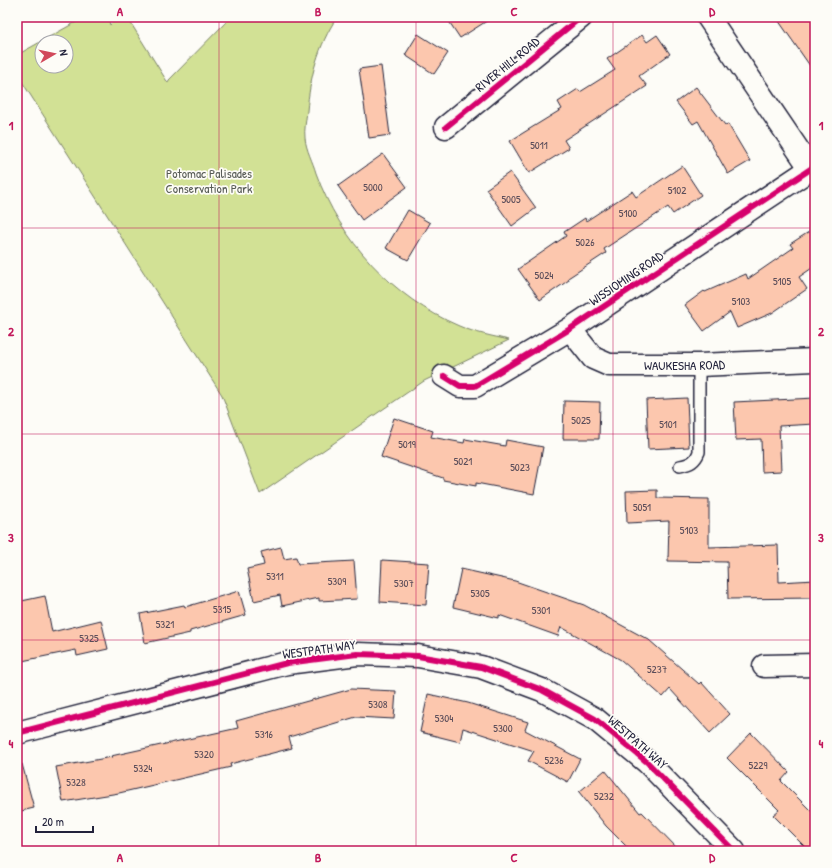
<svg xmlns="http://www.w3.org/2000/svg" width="832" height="868" font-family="'Patrick Hand',sans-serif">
<rect width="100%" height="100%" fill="#fdfcf7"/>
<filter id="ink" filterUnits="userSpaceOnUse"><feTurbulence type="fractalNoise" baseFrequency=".025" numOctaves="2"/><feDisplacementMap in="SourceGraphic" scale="8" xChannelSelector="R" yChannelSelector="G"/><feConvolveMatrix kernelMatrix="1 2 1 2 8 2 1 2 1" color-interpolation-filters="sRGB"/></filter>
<g filter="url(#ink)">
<path fill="#d2e195" stroke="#7a8268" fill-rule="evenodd" d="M 85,17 L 108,17 L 110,25 L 117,17 L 127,17 L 168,83 L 169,80 L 231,17 L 337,17 C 318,46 310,77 307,111 C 306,120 304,130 305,138 C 306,150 313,162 316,173 C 340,240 393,298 459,326 C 475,333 492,336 509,340 L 424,381 L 260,494 L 222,395 L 17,74 L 17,55 ZM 42,42 L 66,42 L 66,66 L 42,66 Z"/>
<g fill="#fcc7ae" stroke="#22223b">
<path d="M 446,17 L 493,17 L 460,38 Z"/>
<path d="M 776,17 L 815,17 L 815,73 Z"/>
<path d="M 418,34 L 448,53 L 434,74 L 405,55 Z"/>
<path d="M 642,35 L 647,42 L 657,35 L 670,54 L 639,76 L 647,86 L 564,140 L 569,148 L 529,173 L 510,141 L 562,109 L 558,102 L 578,89 L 580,92 L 615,70 L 607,59 Z"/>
<path d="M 381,66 L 390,135 L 369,138 L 359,69 Z"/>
<path d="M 696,87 L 725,125 L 728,124 L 750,161 L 728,174 L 698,121 L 693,124 L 676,102 Z"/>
<path d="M 383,154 L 407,187 L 362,220 L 338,186 Z"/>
<path d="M 682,166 L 701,195 L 673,214 L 668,207 L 604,249 L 606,253 L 568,278 L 569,280 L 540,300 L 518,269 L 566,236 L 564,232 L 585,218 L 586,221 L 632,191 L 636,197 Z"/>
<path d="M 510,172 L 536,208 L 512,226 L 486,189 Z"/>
<path d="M 408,210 L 430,223 L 408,260 L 386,248 Z"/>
<path d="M 815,228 L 815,266 L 799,277 L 807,289 L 772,313 L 737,328 L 730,312 L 704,331 L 685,305 L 704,291 L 705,292 L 746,274 L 748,279 L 793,248 L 790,244 Z"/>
<path d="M 687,398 L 689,447 L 648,449 L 646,400 Z"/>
<path d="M 815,398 L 815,424 L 779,426 L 781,471 L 762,472 L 761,439 L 736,440 L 734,402 Z"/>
<path d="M 564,401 L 600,402 L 599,439 L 563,439 Z"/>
<path d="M 394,418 L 433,431 L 431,437 L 464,443 L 465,439 L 505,446 L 506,440 L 543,447 L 534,494 L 476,483 L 476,486 L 443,480 L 443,478 L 381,457 Z"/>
<path d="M 657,490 L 657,498 L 709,499 L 709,547 L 778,545 L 779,582 L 815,580 L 815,598 L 728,599 L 727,562 L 668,561 L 669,521 L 627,523 L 626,491 Z"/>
<path d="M 281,547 L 284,559 L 296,557 L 298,564 L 354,561 L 357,599 L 319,601 L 319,598 L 282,606 L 280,595 L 254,601 L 247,569 L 264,565 L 261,552 Z"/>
<path d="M 382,560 L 429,563 L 426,605 L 380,602 Z"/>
<path d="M 461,569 L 515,581 L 584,605 L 649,640 L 699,684 L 701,682 L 730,714 L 710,733 L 670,689 L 663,697 L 621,660 L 561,627 L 558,636 L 499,615 L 499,618 L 453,607 Z"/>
<path d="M 239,591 L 246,615 L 190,631 L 190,633 L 145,643 L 140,614 L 184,605 L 185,607 Z"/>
<path d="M 45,596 L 52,632 L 101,620 L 108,649 L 77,656 L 76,650 L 17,662 L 17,602 Z"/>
<path d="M 351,689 L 396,691 L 394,719 L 356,717 L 289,737 L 292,748 L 230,764 L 231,767 L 119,793 L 63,802 L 56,767 L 112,757 L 111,756 L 238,728 L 236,721 Z"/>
<path d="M 428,694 L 468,703 L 528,722 L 525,730 L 580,759 L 568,782 L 528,761 L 534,751 L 463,728 L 460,742 L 420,732 Z"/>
<path d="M 751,733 L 789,772 L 781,781 L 815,815 L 815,851 L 809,851 L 773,815 L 779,810 L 727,758 Z"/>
<path d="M 17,764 L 22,764 L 34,808 L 17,812 Z"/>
<path d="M 605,770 L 640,813 L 642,812 L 680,851 L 631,851 L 606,826 L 579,792 Z"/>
</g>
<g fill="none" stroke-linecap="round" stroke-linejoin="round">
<defs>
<path id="lane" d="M 680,466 C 690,464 695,462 699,452 L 699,365"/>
<g id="street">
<path d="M 708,17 L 811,169"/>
<path d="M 446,127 L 581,17"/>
<path id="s1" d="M 570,329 L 593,358 L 609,365 L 699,365 L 815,360"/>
<path d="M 444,376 L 460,386 L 475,386 L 570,329 L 815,166"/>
<path d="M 764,666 L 815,665"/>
<path d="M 17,733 L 287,663 L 357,654 L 418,656 L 481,667 L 542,690 L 595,719 L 647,762 L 734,851"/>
</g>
</defs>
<use href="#lane" stroke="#22223b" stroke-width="14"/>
<use href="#street" stroke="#22223b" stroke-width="25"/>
<use href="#lane" stroke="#fdfcf7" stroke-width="11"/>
<use href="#street" stroke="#fdfcf7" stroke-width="22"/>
<defs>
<g id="cycleway">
<path d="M 446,127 L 581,17"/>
<path d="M 444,376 L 460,386 L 475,386 L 570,329 L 815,166"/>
<path d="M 17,733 L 287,663 L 357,654 L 418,656 L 481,667 L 542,690 L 595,719 L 647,762 L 734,851"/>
</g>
</defs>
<use href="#cycleway" stroke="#fdfcf7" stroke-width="8"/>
<use href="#cycleway" stroke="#d6006c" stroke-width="6"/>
</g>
</g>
<path fill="none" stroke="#c2185b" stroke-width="1" stroke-opacity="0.55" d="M 219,17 L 219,851M 416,17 L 416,851M 613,17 L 613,851M 17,228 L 815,228M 17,434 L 815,434M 17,640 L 815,640"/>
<g text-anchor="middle" stroke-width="3.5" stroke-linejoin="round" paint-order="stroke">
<g font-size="11" fill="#584b58">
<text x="539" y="149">5011</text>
<text x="373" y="191">5000</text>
<text x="677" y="194">5102</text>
<text x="511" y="203">5005</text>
<text x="628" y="217">5100</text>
<text x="585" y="246">5026</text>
<text x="544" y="279">5024</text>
<text x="782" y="285">5105</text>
<text x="741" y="305">5103</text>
<text x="581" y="424">5025</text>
<text x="668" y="428">5101</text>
<text x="407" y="448">5019</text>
<text x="463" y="465">5021</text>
<text x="520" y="471">5023</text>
<text x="642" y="511">5051</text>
<text x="689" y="534">5103</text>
<text x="275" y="580">5311</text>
<text x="337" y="585">5309</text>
<text x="404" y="587">5307</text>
<text x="480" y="597">5305</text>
<text x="222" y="613">5315</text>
<text x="541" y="614">5301</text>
<text x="165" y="628">5321</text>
<text x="89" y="642">5325</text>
<text x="657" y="673">5237</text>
<text x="378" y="708">5308</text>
<text x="444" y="722">5304</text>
<text x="503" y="732">5300</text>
<text x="264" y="738">5316</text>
<text x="204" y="758">5320</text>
<text x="554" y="764">5236</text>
<text x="758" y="769">5229</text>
<text x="143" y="772">5324</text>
<text x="76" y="786">5328</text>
<text x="604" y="800">5232</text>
</g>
<g font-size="13" fill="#22223b" stroke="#fdfcf7">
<text transform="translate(507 64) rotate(-39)" y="5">RIVER HILL ROAD</text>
<text transform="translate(626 278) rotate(-34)" y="5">WISSIOMING ROAD</text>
<text dy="5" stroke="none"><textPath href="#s1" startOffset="130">WAUKESHA ROAD</textPath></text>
<text transform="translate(319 649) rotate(-8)" y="5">WESTPATH WAY</text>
<text transform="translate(638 742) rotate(41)" y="5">WESTPATH WAY</text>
</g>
<g font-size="13" fill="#575b56" stroke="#fdfcf7">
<text x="209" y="178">Potomac Palisades<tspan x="209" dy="15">Conservation Park</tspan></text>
</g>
</g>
<rect width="832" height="868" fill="none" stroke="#fdfcf7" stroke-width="44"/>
<g transform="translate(54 54) rotate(81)"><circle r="19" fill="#fdfcf7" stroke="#a5a5ac"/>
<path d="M0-3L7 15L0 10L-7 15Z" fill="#d1495b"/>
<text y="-6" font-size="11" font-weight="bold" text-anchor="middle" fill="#22223b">N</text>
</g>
<path d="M36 826v6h57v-6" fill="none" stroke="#22223b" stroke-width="2"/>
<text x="42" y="826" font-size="12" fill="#22223b" stroke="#fdfcf7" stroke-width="3" paint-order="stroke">20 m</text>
<rect x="22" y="22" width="788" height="824" fill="none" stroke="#c2185b" stroke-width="1.5"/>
<g font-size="13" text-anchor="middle" font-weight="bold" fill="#c2185b">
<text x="120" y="16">A</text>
<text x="318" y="16">B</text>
<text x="514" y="16">C</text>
<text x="712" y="16">D</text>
<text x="11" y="130">1</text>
<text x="821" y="130">1</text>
<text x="11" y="336">2</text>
<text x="821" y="336">2</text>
<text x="11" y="542">3</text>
<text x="821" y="542">3</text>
<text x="11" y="748">4</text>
<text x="821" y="748">4</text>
<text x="120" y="862">A</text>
<text x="318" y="862">B</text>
<text x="514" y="862">C</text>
<text x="712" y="862">D</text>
</g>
</svg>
